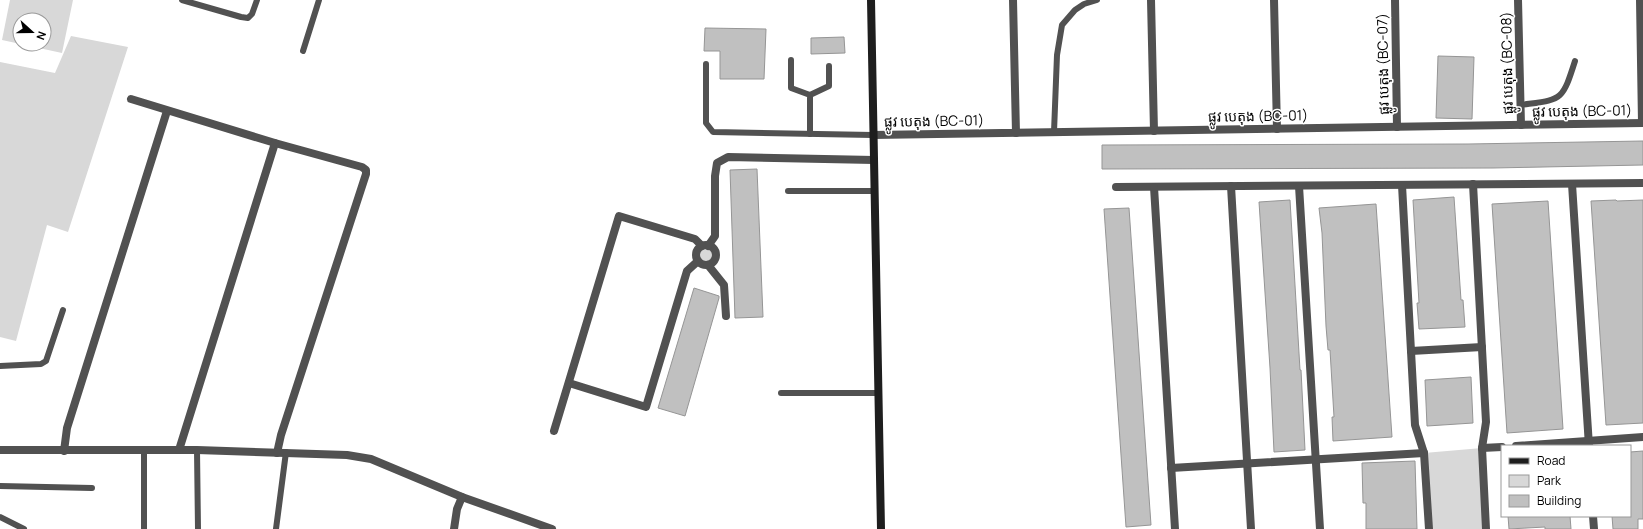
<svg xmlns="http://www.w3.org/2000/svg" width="1643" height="529" font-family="Manrope,'Noto Sans Khmer',sans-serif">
<rect width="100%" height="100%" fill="#fff"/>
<g fill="#d8d8d8" fill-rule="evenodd">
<path d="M 10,0 L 73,0 L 62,53 L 2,40 ZM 20,20 L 44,20 L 44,44 L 20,44 Z"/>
<path d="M 71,36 L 128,47 L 68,232 L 47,225 L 16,341 L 0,337 L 0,62 L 55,73 Z"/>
<circle cx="706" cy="255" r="7"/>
<path d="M 1482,448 L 1486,529 L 1429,529 L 1424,453 Z"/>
</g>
<g fill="#c0c0c0" stroke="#959595">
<path d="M 705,28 L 766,29 L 764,79 L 720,79 L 720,51 L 704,51 Z"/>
<path d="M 844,37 L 845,53 L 811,54 L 811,38 Z"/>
<path d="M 1438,56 L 1474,57 L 1472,119 L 1436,118 Z"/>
<path d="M 1643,141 L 1643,165 L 1493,168 L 1102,169 L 1102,145 L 1468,144 Z"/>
<path d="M 757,169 L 763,317 L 735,318 L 730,170 Z"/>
<path d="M 1454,197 L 1461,300 L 1463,300 L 1465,327 L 1419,329 L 1417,303 L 1419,303 L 1413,200 Z"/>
<path d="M 1290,200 L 1300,370 L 1301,370 L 1305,450 L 1274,452 L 1270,368 L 1259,202 Z"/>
<path d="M 1616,200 L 1617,201 L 1643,200 L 1643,423 L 1606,425 L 1591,201 Z"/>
<path d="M 1548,201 L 1563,429 L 1507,433 L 1492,204 Z"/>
<path d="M 1376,204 L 1392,437 L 1333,441 L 1332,417 L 1334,417 L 1330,350 L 1328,350 L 1326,326 L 1322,233 L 1319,208 Z"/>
<path d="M 1129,208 L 1151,525 L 1126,527 L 1104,209 Z"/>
<path d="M 694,288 L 719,296 L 719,298 L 685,416 L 658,408 Z"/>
<path d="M 1471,377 L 1473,423 L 1427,426 L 1425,380 Z"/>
<path d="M 1643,451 L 1643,519 L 1638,519 L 1638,529 L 1613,529 L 1612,516 L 1630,516 L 1630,452 Z"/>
<path d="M 1415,461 L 1417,529 L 1366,529 L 1366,503 L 1363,503 L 1362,463 Z"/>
<path d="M 1508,516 L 1570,516 L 1571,529 L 1545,529 L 1545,527 L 1509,529 Z"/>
</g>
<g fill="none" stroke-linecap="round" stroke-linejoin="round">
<g stroke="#515151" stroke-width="6">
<path d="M 182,0 L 241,17 L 248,18 L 252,14 L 257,0"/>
<path d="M 303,51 L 319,0"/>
<path d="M 791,60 L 791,88 L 810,95 L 810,134"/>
<path d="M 706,64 L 706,123 L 713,132 L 873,135"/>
<path d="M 810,95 L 829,86 L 829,66"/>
<path d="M 1521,105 C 1562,99 1562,102 1575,61"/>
<path d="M 1054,132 L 1057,55 L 1062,25 L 1075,10 L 1084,4 L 1097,0"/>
<path d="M 788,191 L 874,191"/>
<path d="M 0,366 L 41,364 L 46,361 L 63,310"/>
<path d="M 781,393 L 878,393"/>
<path d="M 197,450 L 198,529"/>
<path d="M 0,486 L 92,488"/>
<path d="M 0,517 L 24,529"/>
<path d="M 144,529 L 144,451"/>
<path d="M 276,529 L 286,452"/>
</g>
<g stroke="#515151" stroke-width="8">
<path d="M 1013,0 L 1016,133"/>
<path d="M 1151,0 L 1154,131"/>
<path d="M 1274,0 L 1277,129"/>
<path d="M 1395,0 L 1397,127"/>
<path d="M 1518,0 L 1521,125"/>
<path d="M 1640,0 L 1642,123"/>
<path d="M 131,99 L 275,143 L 362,167 L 366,170 L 366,174 L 281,435 L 277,453"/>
<path d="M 873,135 L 1643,123"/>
<path d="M 1473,184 L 1486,422 L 1482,448 L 1486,529"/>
<path d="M 1572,184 L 1589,446"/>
<path d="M 1402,185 L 1415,425 L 1424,453 L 1429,529"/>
<path d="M 1231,186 L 1251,529"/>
<path d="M 1299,186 L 1320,529"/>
<path d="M 1116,187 L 1643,183"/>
<path d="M 1154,187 L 1175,529"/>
<circle cx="706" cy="255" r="10"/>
<path d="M 708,246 L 715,236 L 715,176 L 717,163 L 728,157 L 874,160"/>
<path d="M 708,265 L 724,285 L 726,316"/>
<path d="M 1411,351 L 1482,347"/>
<path d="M 569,383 L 646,407 L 687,271 L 698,261"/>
<path d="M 554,431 L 619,216 L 695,239 L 702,246"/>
<path d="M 1516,446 L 1643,437"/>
<path d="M 1482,448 L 1502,447"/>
<path d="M 0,450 L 197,450 L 347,455 L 371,459 L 462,497 L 552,529"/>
<path d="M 179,450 L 275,143"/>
<path d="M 64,451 L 67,428 L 167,111"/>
<path d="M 1171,468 L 1424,453"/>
<path d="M 1593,516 L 1594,529"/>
<path d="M 454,529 L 457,509 L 462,497"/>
</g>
<path stroke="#1e1e1e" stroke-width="8" d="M 871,0 L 881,529"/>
</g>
<g text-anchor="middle" stroke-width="3" stroke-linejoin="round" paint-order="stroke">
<g font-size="14" fill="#000" stroke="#fff">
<text transform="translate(1507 63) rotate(-91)" y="5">ផ្លូវ បេតុង (BC-08)</text>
<text transform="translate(1383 64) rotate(-91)" y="5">ផ្លូវ បេតុង (BC-07)</text>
<text transform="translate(1582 111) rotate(-1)" y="5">ផ្លូវ បេតុង (BC-01)</text>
<text transform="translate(1258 116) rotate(-1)" y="5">ផ្លូវ បេតុង (BC-01)</text>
<text transform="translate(934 121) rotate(-1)" y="5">ផ្លូវ បេតុង (BC-01)</text>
</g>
</g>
<rect x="1501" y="445" width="130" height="72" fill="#ffffff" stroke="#999999"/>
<rect x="1509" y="458" width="20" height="6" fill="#1e1e1e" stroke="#999999"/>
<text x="1537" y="465" font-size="12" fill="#000000">Road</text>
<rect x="1509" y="475" width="20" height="12" fill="#d8d8d8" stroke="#999999"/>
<text x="1537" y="485" font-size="12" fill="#000000">Park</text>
<rect x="1509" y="495" width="20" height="12" fill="#c0c0c0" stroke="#999999"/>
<text x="1537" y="505" font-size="12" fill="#000000">Building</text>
<g transform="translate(32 32) rotate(111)"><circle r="19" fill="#ffffff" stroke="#999999"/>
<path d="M0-3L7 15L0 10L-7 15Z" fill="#000000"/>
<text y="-6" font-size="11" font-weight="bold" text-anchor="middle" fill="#000000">N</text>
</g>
</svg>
